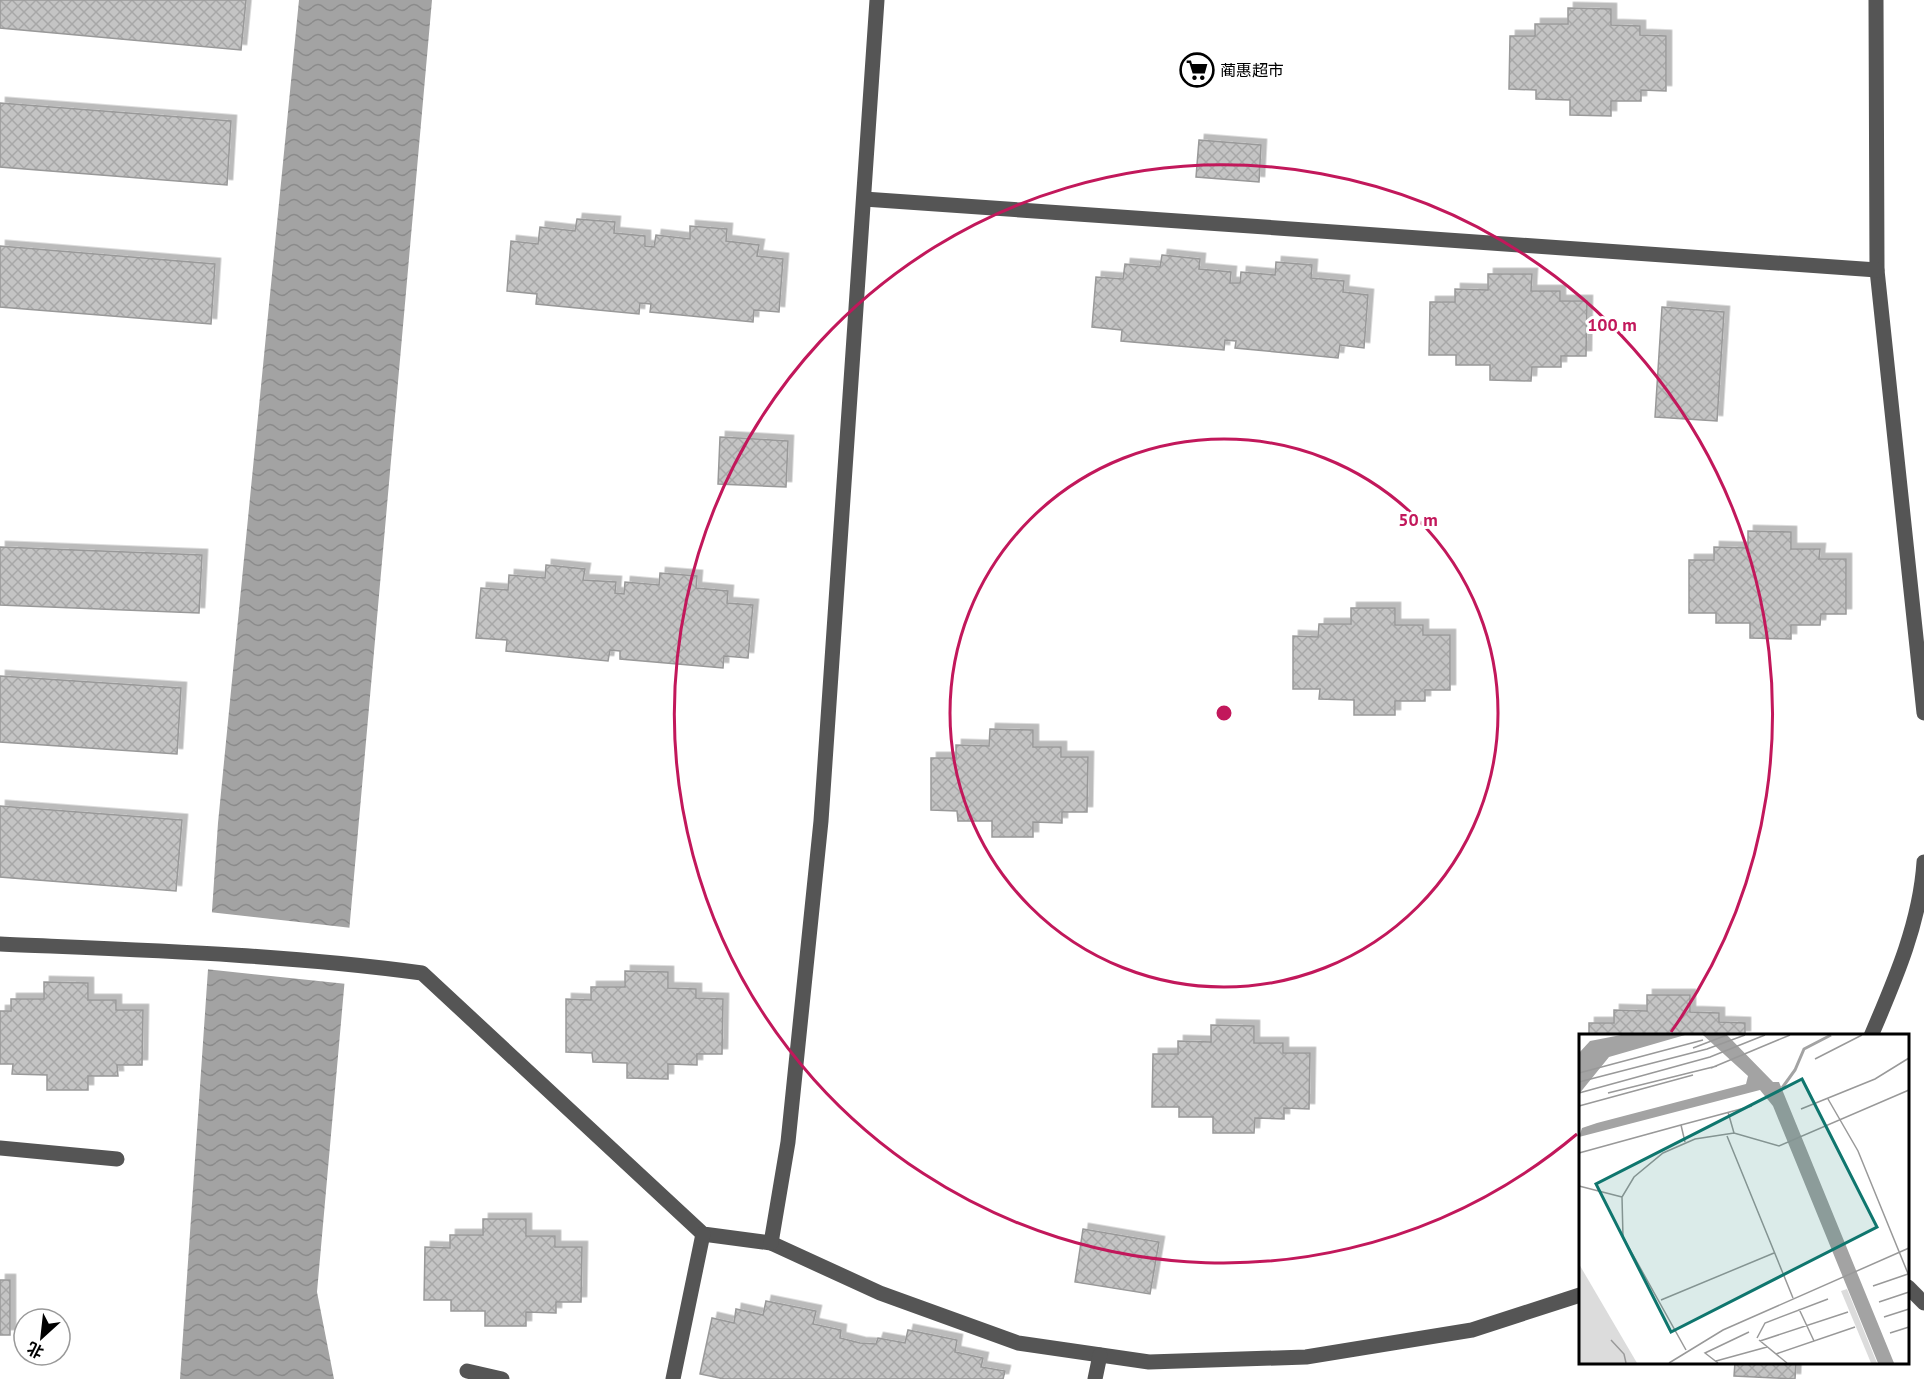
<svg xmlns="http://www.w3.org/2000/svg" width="1924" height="1379" font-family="'PT Sans','Noto Sans SC',sans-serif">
<defs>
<pattern id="water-waves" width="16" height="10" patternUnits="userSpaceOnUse" patternTransform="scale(1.5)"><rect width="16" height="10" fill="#a3a3a3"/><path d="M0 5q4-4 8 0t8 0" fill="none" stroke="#8b8b8b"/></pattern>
<pattern id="building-cross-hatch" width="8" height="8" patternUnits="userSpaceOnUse" patternTransform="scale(1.5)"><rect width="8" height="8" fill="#c4c4c4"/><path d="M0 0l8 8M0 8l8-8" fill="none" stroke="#a7a7a7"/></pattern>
<filter id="shadow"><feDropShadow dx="5.5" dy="-5.5" stdDeviation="0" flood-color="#0004"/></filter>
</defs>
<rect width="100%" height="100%" fill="#fff"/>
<path fill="url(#water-waves)" d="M 299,0 L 432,0 L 317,1292 L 334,1379 L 180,1379 L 218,823 Z"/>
<path fill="#fff" d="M 209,912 L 352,928 L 347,984 L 205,969 Z"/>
<g fill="url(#building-cross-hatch)" stroke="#999" stroke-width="1.5" filter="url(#shadow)">
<path d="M 0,0 L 246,0 L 241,50 L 0,28 Z"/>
<path d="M 1568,8 L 1611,9 L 1611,25 L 1640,26 L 1640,35 L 1666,36 L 1666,91 L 1641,90 L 1641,101 L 1611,101 L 1611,116 L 1570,115 L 1570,100 L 1536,99 L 1536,90 L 1509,89 L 1510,36 L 1535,36 L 1535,24 L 1568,24 Z"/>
<path d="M 0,103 L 231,121 L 227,185 L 0,167 Z"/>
<path d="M 1199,140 L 1261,145 L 1259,182 L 1196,177 Z"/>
<path d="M 577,219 L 615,222 L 614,233 L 645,236 L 645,246 L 654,247 L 656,235 L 690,239 L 690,226 L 727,229 L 726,241 L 759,245 L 757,256 L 783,259 L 779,312 L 754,310 L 753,322 L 650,312 L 651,304 L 640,303 L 639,314 L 536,304 L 537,294 L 507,291 L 511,241 L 538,244 L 540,227 L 575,231 Z"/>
<path d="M 0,246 L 215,264 L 211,324 L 0,307 Z"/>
<path d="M 1162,255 L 1200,259 L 1199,269 L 1231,272 L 1230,283 L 1240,283 L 1241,272 L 1275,275 L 1276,262 L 1312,265 L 1311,278 L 1344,281 L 1343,292 L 1368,295 L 1364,348 L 1340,345 L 1338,358 L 1235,348 L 1236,341 L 1225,340 L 1224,350 L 1121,341 L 1122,330 L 1092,327 L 1096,277 L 1123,279 L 1125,264 L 1160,267 Z"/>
<path d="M 1488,274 L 1532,274 L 1531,291 L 1560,291 L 1560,301 L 1587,301 L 1586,356 L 1561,356 L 1561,367 L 1532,367 L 1531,381 L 1490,380 L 1490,365 L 1456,365 L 1456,355 L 1429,355 L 1430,302 L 1455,302 L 1455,289 L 1488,290 Z"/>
<path d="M 1662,307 L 1724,312 L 1717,421 L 1655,417 Z"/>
<path d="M 720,437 L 788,441 L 786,487 L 718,484 Z"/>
<path d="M 1748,531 L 1791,532 L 1791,549 L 1820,549 L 1819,559 L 1846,559 L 1846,614 L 1821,614 L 1820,625 L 1791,625 L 1791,639 L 1750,638 L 1750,623 L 1716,623 L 1716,613 L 1689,613 L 1689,560 L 1714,560 L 1714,547 L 1748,548 Z"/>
<path d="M 0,547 L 202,555 L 199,613 L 0,605 Z"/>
<path d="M 546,565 L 585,569 L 583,580 L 616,582 L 615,593 L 624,594 L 625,582 L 659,585 L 660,573 L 697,576 L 696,588 L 728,591 L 727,603 L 753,605 L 748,658 L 724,656 L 723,668 L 620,659 L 620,651 L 610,650 L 608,661 L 506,651 L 507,640 L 476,638 L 481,588 L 508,590 L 509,575 L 545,578 Z"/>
<path d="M 1351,608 L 1395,608 L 1395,625 L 1423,625 L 1423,635 L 1450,635 L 1450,690 L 1425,690 L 1425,701 L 1395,701 L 1395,715 L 1354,715 L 1354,700 L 1319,699 L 1320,689 L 1293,689 L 1293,636 L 1318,637 L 1319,624 L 1351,624 Z"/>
<path d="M 0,676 L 181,688 L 177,754 L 0,742 Z"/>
<path d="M 990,729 L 1033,730 L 1033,747 L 1061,747 L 1061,757 L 1088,757 L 1087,812 L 1062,812 L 1062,823 L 1033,822 L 1033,837 L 992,837 L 992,821 L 958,821 L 957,811 L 931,810 L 931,758 L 956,758 L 956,745 L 989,746 Z"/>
<path d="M 0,806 L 182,820 L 176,891 L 0,877 Z"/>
<path d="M 625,971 L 668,972 L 668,988 L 696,989 L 696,998 L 723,999 L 722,1054 L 697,1054 L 697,1065 L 668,1064 L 668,1079 L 627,1078 L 627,1063 L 593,1062 L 592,1053 L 566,1052 L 566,999 L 591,1000 L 591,987 L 625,987 Z"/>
<path d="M 44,982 L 88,983 L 88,1000 L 116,1000 L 116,1010 L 143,1010 L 142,1065 L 117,1065 L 118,1076 L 88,1076 L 88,1090 L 47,1090 L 47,1075 L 12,1074 L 13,1064 L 0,1064 L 0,1011 L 11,1011 L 11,999 L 44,999 Z"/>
<path d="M 1647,995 L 1690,995 L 1690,1012 L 1719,1013 L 1719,1022 L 1745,1023 L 1745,1036 L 1589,1036 L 1589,1023 L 1614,1023 L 1614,1010 L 1647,1011 Z"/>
<path d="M 1211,1025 L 1254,1026 L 1254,1043 L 1283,1043 L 1283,1053 L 1310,1053 L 1309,1109 L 1284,1108 L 1284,1119 L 1255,1118 L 1254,1133 L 1213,1133 L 1213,1117 L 1179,1117 L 1179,1107 L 1152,1107 L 1153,1054 L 1178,1054 L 1178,1041 L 1211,1042 Z"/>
<path d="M 483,1219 L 526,1219 L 526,1236 L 555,1236 L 555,1247 L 582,1247 L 581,1302 L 556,1302 L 556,1313 L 526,1312 L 526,1326 L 485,1326 L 485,1311 L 451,1311 L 451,1300 L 424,1300 L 425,1247 L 450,1248 L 450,1235 L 483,1235 Z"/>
<path d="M 1083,1229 L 1159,1242 L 1150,1294 L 1075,1282 Z"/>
<rect x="0" y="1280" width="10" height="55"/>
<path d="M 766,1301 L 816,1311 L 813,1324 L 841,1330 L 840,1338 L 860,1343 L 876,1344 L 878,1338 L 905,1343 L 908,1330 L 957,1340 L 955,1352 L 983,1358 L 981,1367 L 1005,1371 L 1003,1379 L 724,1379 L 700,1374 L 712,1318 L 734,1323 L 736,1309 L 763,1315 Z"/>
<path d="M 1735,1362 L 1796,1362 L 1795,1379 L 1734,1376 Z"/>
</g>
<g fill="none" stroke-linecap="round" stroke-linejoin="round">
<g stroke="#555" stroke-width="15">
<path d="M 1876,0 L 1877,270 L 1924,713"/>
<path d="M 864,199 L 1877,270"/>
<path d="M 0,944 C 140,950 282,954 422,973 L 703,1234 L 771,1243 L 880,1293 L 1018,1343 L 1149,1362 L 1306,1357 L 1472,1330 L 1580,1295"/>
<path d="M 1871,1036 C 1895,980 1920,923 1924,862"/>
<path d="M 0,1148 L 117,1159"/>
<path d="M 771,1243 L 788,1142 L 821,821 L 877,0"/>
<path d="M 1908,1287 L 1924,1303"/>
<path d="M 467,1371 L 502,1379"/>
<path d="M 673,1379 L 703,1234"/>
<path d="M 1095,1379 L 1100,1355"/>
</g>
</g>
<g fill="none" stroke="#c2185b" stroke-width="3">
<circle cx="1224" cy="713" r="274"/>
<path d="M1577 1134A549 549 0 1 1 1671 1032"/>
</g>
<defs>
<symbol id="supermarket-ring" viewBox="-11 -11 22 22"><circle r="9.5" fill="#fff" stroke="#000" stroke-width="1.5"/><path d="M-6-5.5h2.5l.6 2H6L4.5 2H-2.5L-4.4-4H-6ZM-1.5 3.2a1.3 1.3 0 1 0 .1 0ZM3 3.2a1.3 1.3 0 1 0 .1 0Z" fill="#000"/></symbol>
</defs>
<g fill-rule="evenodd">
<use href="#supermarket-ring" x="1178" y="51" width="38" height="38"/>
</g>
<g text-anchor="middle" stroke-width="6" stroke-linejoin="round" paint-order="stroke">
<g font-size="16" fill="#000" stroke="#fff" text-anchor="start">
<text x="1220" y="76">蔺惠超市</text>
</g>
</g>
<g transform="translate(1579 1034)">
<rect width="330" height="330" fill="#fff"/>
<path d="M 268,255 L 298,329 L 292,329 L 262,257 Z" fill="#dcdcdc"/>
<path d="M 0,230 L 58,329 L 0,329 Z" fill="#dcdcdc"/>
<path d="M 42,1 L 106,1 L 30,23 L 0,60 L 0,19 L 11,7 ZM 124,1 L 148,1 L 194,48 L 200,48 L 315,329 L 299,329 L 194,72 L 181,56 L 0,103 L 3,94 L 18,89 L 167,50 L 169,42 Z" fill="#a3a3a3"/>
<path fill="none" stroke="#a3a3a3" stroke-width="3" d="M 203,54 L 216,36 L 225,15 L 252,1"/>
<path fill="none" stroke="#999" stroke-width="1.5" d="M 114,14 L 148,1M 236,25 L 283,1M 132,34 L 211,1M 0,39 L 124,6M 0,48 L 128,15 L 166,1M 0,59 L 131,23 L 186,1M 29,59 L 138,32M 249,65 L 279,117 L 330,242M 0,72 L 114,41M 222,75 L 296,45 L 330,24M 149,78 L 155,99M 102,91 L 173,72M 148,102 L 214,264M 0,119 L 102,91 L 106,108M 0,152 L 43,163M 294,252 L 329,240M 82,266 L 195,219M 300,268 L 330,258M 220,275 L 235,307M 305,283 L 330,275M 311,299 L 330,293M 178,304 L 186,289 L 249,265M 32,306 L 45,320 L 47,329M 180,306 L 208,329M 181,307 L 269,278M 107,316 L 44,203 L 43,163 L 55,143 L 84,119 L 116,105 L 155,99 L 200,112 L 330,56M 197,320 L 276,293M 137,327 L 188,313M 90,329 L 144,296 L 330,214M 139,329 L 126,319 L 170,298"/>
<path fill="#0f766e" fill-opacity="0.15" stroke="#0f766e" stroke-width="3" d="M 223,45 L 298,193 L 92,298 L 17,150 Z"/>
<rect width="330" height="330" fill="none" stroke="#000" stroke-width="3"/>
</g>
<circle cx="1224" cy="713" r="9" fill="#c2185b" stroke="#fff" stroke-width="3"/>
<g font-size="18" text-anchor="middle" font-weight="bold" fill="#c2185b" stroke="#fff" stroke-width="6" stroke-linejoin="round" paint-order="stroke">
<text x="1612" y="331">100 m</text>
<text x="1418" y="526">50 m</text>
</g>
<g transform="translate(42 1337) rotate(207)"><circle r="28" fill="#ffffff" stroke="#999999" stroke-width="1.5"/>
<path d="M0-4.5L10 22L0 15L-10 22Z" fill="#000000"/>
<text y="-9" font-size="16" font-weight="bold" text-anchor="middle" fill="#000000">北</text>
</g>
</svg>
